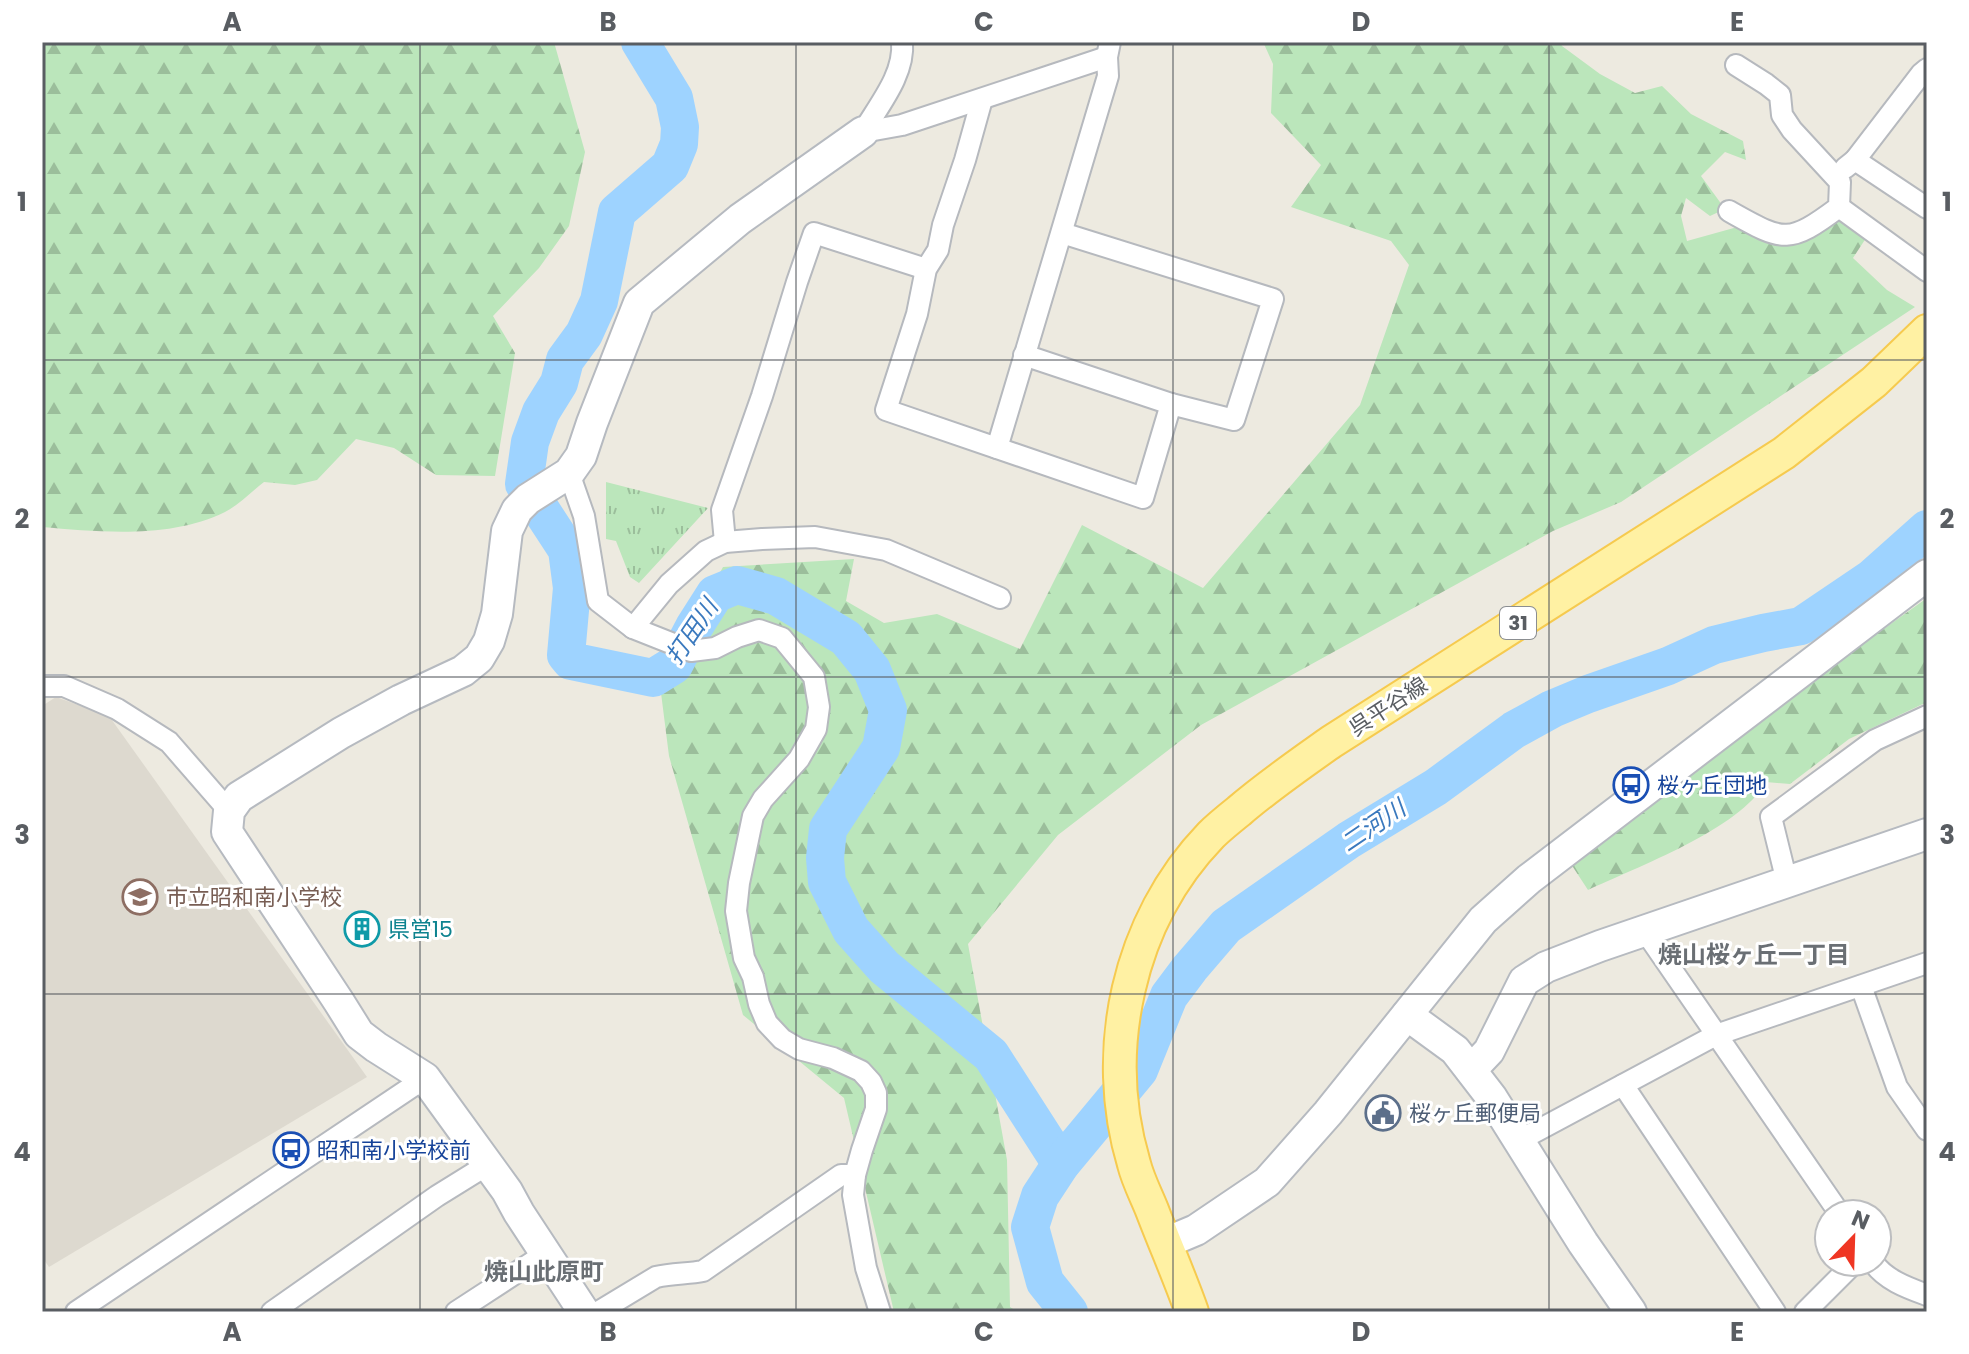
<svg xmlns="http://www.w3.org/2000/svg" width="1969" height="1354" font-family="Poppins,'Noto Sans JP',sans-serif">
<defs>
<pattern id="forest-firs" width="22" height="20" patternUnits="userSpaceOnUse" patternTransform="scale(2)"><rect width="22" height="20" fill="#bbe6bb"/><path d="M5 1l3.5 6h-7zM16 11l3.5 6h-7z" fill="#9bbe9b"/></pattern>
<pattern id="park-tufts" width="24" height="20" patternUnits="userSpaceOnUse" patternTransform="scale(2)"><rect width="24" height="20" fill="#bbe6bb"/><path d="M3 7l-1-3M5 7V3M7 7l1-3M15 17l-1-3M17 17v-4M19 17l1-3" fill="none" stroke="#9bbe9b"/></pattern>
</defs>
<rect width="100%" height="100%" fill="#edeae0"/>
<path fill="#ddd9cf" d="M 56,697 L 109,716 L 367,1077 L 49,1267 L 42,1257 L 42,706 Z"/>
<g fill="url(#forest-firs)">
<path d="M 42,42 L 554,42 L 585,152 L 569,226 L 539,268 L 493,316 L 515,353 L 495,476 L 436,475 L 394,448 L 356,439 L 317,480 L 295,485 L 264,482 C 251,492 239,505 225,512 C 171,539 100,532 42,527 Z"/>
<path d="M 1276,42 L 1560,42 L 1562,46 L 1600,74 L 1635,93 L 1662,86 L 1691,114 L 1743,141 L 1746,160 L 1725,152 L 1701,176 L 1725,209 L 1710,216 L 1686,198 L 1681,216 L 1687,241 L 1741,226 L 1783,245 L 1809,236 L 1843,215 L 1868,235 L 1853,258 L 1887,290 L 1915,307 L 1621,502 L 1553,531 L 1201,725 L 1058,835 L 968,944 L 1007,1160 L 1010,1307 L 1018,1312 L 894,1312 L 844,1098 L 743,1015 L 669,756 L 660,685 L 723,567 L 854,559 L 846,601 L 884,623 L 937,614 L 1020,649 L 1082,525 L 1203,588 L 1360,405 L 1409,265 L 1391,241 L 1291,207 L 1321,165 L 1271,113 L 1273,64 L 1264,44 Z"/>
<path d="M 1927,598 L 1927,702 L 1849,739 L 1790,784 L 1766,782 C 1740,829 1637,867 1588,890 L 1569,861 L 1822,673 Z"/>
</g>
<path fill="url(#park-tufts)" d="M 606,482 L 708,508 L 639,583 L 630,577 L 616,541 L 606,539 Z"/>
<g fill="none" stroke-linecap="round" stroke-linejoin="round">
<g stroke="#9ed3ff" stroke-width="38">
<path d="M 640,42 L 674,98 L 680,127 L 679,144 L 670,166 L 617,212 L 599,301 L 584,334 L 565,360 L 559,383 L 541,412 L 530,442 L 524,484 L 567,550 L 572,588 L 566,655 L 571,661 L 653,678 L 674,665 L 694,627 L 715,594 L 737,585 L 776,596 L 846,638 L 872,670 L 888,710 L 881,748 L 828,829 L 825,858 L 827,882 L 851,930 L 884,967 L 991,1055 L 1061,1164"/>
<path d="M 1069,1312 L 1045,1282 L 1030,1227 L 1040,1196 L 1061,1164 L 1139,1070 L 1169,996 L 1190,968 L 1226,926 L 1349,840 L 1436,787 L 1514,730 L 1552,709 L 1588,694 L 1668,666 L 1714,645 L 1763,633 L 1801,626 L 1872,578 L 1927,529"/>
</g>
<defs>
<g id="street">
<path d="M 982,99 L 965,160 L 943,225 L 938,250 L 926,269 L 917,314 L 886,410 L 1143,498 L 1171,404 L 1234,420 L 1273,299 L 1062,233"/>
<path d="M 863,132 L 902,125 L 1107,57"/>
<path d="M 863,132 C 879,105 905,74 902,42"/>
<path d="M 1855,160 L 1921,74 L 1927,69"/>
<path d="M 1845,168 L 1855,160 L 1927,208"/>
<path d="M 1839,207 L 1927,271"/>
<path d="M 1729,211 C 1783,241 1787,246 1839,207 L 1840,182 L 1792,130 L 1782,115 L 1780,95 L 1766,84 L 1736,65"/>
<path d="M 1024,355 L 1171,404"/>
<path d="M 997,448 L 1108,76 L 1107,57 L 1110,42"/>
<path d="M 569,473 L 584,516 L 598,601 L 633,628 L 691,651 L 715,648 L 737,637 L 759,630 L 782,638 L 814,677 L 819,707 L 816,729 L 799,759 L 763,799 L 753,816 L 739,883 L 736,911 L 744,958 L 753,977 L 759,1004 L 767,1023 L 782,1039 L 799,1049 L 833,1058 L 861,1071 L 871,1082 L 876,1093 L 876,1109 L 862,1150 L 855,1175 L 853,1195 L 866,1268 L 880,1312"/>
<path d="M 725,542 L 722,510 L 762,396 L 797,282 L 814,233 L 926,269"/>
<path d="M 633,628 L 669,584 L 706,551 L 725,542 L 762,539 L 815,537 L 886,550 L 1000,598"/>
<path d="M 42,686 L 64,686 L 117,709 L 169,742 L 229,811"/>
<path d="M 1787,882 L 1771,817 L 1875,740 L 1927,716"/>
<path d="M 1645,931 L 1840,1214"/>
<path d="M 1861,986 L 1897,1087 L 1927,1130"/>
<path d="M 1623,1085 L 1775,1312"/>
<path d="M 1520,1140 L 1716,1035 L 1927,963"/>
<path d="M 1873,1262 C 1885,1280 1908,1288 1927,1295"/>
<path d="M 76,1312 L 425,1078"/>
<path d="M 272,1312 L 437,1196 L 487,1165"/>
<path d="M 456,1312 L 545,1254"/>
<path d="M 598,1312 L 656,1277 C 672,1273 688,1274 703,1271 L 841,1175 L 855,1175"/>
<path d="M 1805,1312 L 1855,1262"/>
</g>
<g id="secondary">
<path d="M 1407,1015 L 1455,1050 L 1492,1098 L 1583,1243 L 1631,1312"/>
<path d="M 1471,1070 L 1489,1051 L 1524,981 L 1546,967 L 1600,946 L 1927,834"/>
<path d="M 1165,1243 L 1196,1230 L 1267,1182 L 1328,1113 L 1483,920 L 1529,879 L 1927,575"/>
<path d="M 584,1312 L 519,1213 L 507,1191 L 425,1078 L 376,1047 L 359,1034 L 339,1002 L 227,832 L 229,811 L 239,797 L 341,733 L 401,700 L 463,671 L 479,658 L 489,641 L 497,614 L 507,531 L 517,510 L 528,499 L 569,473 L 581,456 L 592,423 L 639,303 L 740,219 L 863,132"/>
</g>
<path id="primary" d="M 1192,1312 C 1180,1278 1165,1244 1152,1210 C 1146,1195 1138,1180 1134,1164 C 1100,1051 1128,921 1211,835 C 1219,827 1229,819 1239,811 C 1268,786 1300,764 1331,742 L 1784,453 L 1874,382 L 1927,331"/>
</defs>
<use href="#street" stroke="#b6b9be" stroke-width="24"/>
<use href="#secondary" stroke="#b6bac0" stroke-width="34"/>
<use href="#primary" stroke="#f6ca4f" stroke-width="36"/>
<use href="#street" stroke="#fff" stroke-width="20"/>
<use href="#secondary" stroke="#fff" stroke-width="30"/>
<use href="#primary" stroke="#fff1a3" stroke-width="32"/>
</g>
<path fill="none" stroke="#595d62" stroke-width="2" stroke-opacity="0.55" d="M 420,42 L 420,1312M 796,42 L 796,1312M 1173,42 L 1173,1312M 1549,42 L 1549,1312M 42,360 L 1927,360M 42,677 L 1927,677M 42,994 L 1927,994"/>
<defs>
<symbol id="bus-ring" viewBox="-11 -11 22 22"><circle r="9.5" fill="#fff" stroke="#1a4fb4" stroke-width="1.5"/><path d="M-5-6H5V4H4V6H2V4H-2V6H-4V4H-5ZM-3.5-4V0h7V-4ZM-3.5 1.2v1.5H-2V1.2ZM2 1.2v1.5H3.5V1.2Z" fill="#1a4fb4"/></symbol>
<symbol id="school-ring" viewBox="-11 -11 22 22"><circle r="9.5" fill="#fff" stroke="#8d6e63" stroke-width="1.5"/><path d="M0-5L7-2L0 1L-7-2ZM-4 1L0 2.5L4 1V4Q0 6-4 4Z" fill="#8d6e63"/></symbol>
<symbol id="building-ring" viewBox="-11 -11 22 22"><circle r="9.5" fill="#fff" stroke="#0f9aa8" stroke-width="1.5"/><path d="M-4-6H4V6H1V3H-1V6H-4ZM-2.5-4.3h1.7v1.8h-1.7ZM.8-4.3h1.7v1.8H.8ZM-2.5-1h1.7V.8h-1.7ZM.8-1h1.7V.8H.8Z" fill="#0f9aa8"/></symbol>
<symbol id="civic-ring" viewBox="-11 -11 22 22"><circle r="9.5" fill="#fff" stroke="#5c6f8a" stroke-width="1.5"/><path d="M-.6-6.5H3V-4.5H.6V-3L4-1V1h2V6H-6V1h2V-1L-.6-3ZM-1.2 2.5V6h2.4V2.5Z" fill="#5c6f8a"/></symbol>
</defs>
<g fill-rule="evenodd">
<use href="#bus-ring" x="1611" y="765" width="40" height="40"/>
<use href="#school-ring" x="120" y="877" width="40" height="40"/>
<use href="#building-ring" x="342" y="909" width="40" height="40"/>
<use href="#civic-ring" x="1363" y="1093" width="40" height="40"/>
<use href="#bus-ring" x="271" y="1130" width="40" height="40"/>
</g>
<g text-anchor="middle" stroke-width="6" stroke-linejoin="round" paint-order="stroke">
<rect fill="#fff" stroke="#8b8e91" stroke-width="2" x="1500" y="607" width="36" height="32" rx="6"/>
<g font-size="20" font-weight="bold" fill="#595d62">
<text x="1518" y="630">31</text>
</g>
<g font-size="22" fill="#595d62" stroke="#fff">
<text transform="translate(1388 706) rotate(-33)" y="8">呉平谷線</text>
</g>
<g font-size="22" fill="#164399" stroke="#fff" text-anchor="start">
<text x="1657" y="793">桜ヶ丘団地</text>
<text x="317" y="1158">昭和南小学校前</text>
</g>
<g font-size="22" fill="#785e54" stroke="#fff" text-anchor="start">
<text x="166" y="905">市立昭和南小学校</text>
</g>
<g font-size="22" fill="#0d838f" stroke="#fff" text-anchor="start">
<text x="388" y="937">県営15</text>
</g>
<g font-size="22" fill="#4e5e75" stroke="#fff" text-anchor="start">
<text x="1409" y="1121">桜ヶ丘郵便局</text>
</g>
<g font-size="24" font-style="italic" fill="#3a79be" stroke="#fff">
<text transform="translate(692 632) rotate(-56)" y="8">打田川</text>
<text transform="translate(1373 826) rotate(-34)" y="8">二河川</text>
</g>
<g font-size="24" font-weight="bold" fill="#6a6f74" stroke="#fff">
<text x="1754" y="963">焼山桜ヶ丘一丁目</text>
<text x="544" y="1280">焼山此原町</text>
</g>
</g>
<rect width="1969" height="1354" fill="none" stroke="#ffffff" stroke-width="88"/>
<g transform="translate(1853 1238) rotate(23)"><circle r="38" fill="#ffffff" stroke="#bdbec0" stroke-width="2"/>
<path d="M0-6L14 30L0 20L-14 30Z" fill="#ef3623"/>
<text y="-12" font-size="22" font-weight="bold" text-anchor="middle" fill="#595d62">N</text>
</g>
<rect x="44" y="44" width="1881" height="1266" fill="none" stroke="#595d62" stroke-width="3"/>
<g font-size="26" text-anchor="middle" font-weight="bold" fill="#595d62">
<text x="232" y="31">A</text>
<text x="608" y="31">B</text>
<text x="984" y="31">C</text>
<text x="1361" y="31">D</text>
<text x="1737" y="31">E</text>
<text x="22" y="211">1</text>
<text x="1947" y="211">1</text>
<text x="22" y="528">2</text>
<text x="1947" y="528">2</text>
<text x="22" y="844">3</text>
<text x="1947" y="844">3</text>
<text x="22" y="1161">4</text>
<text x="1947" y="1161">4</text>
<text x="232" y="1341">A</text>
<text x="608" y="1341">B</text>
<text x="984" y="1341">C</text>
<text x="1361" y="1341">D</text>
<text x="1737" y="1341">E</text>
</g>
</svg>
